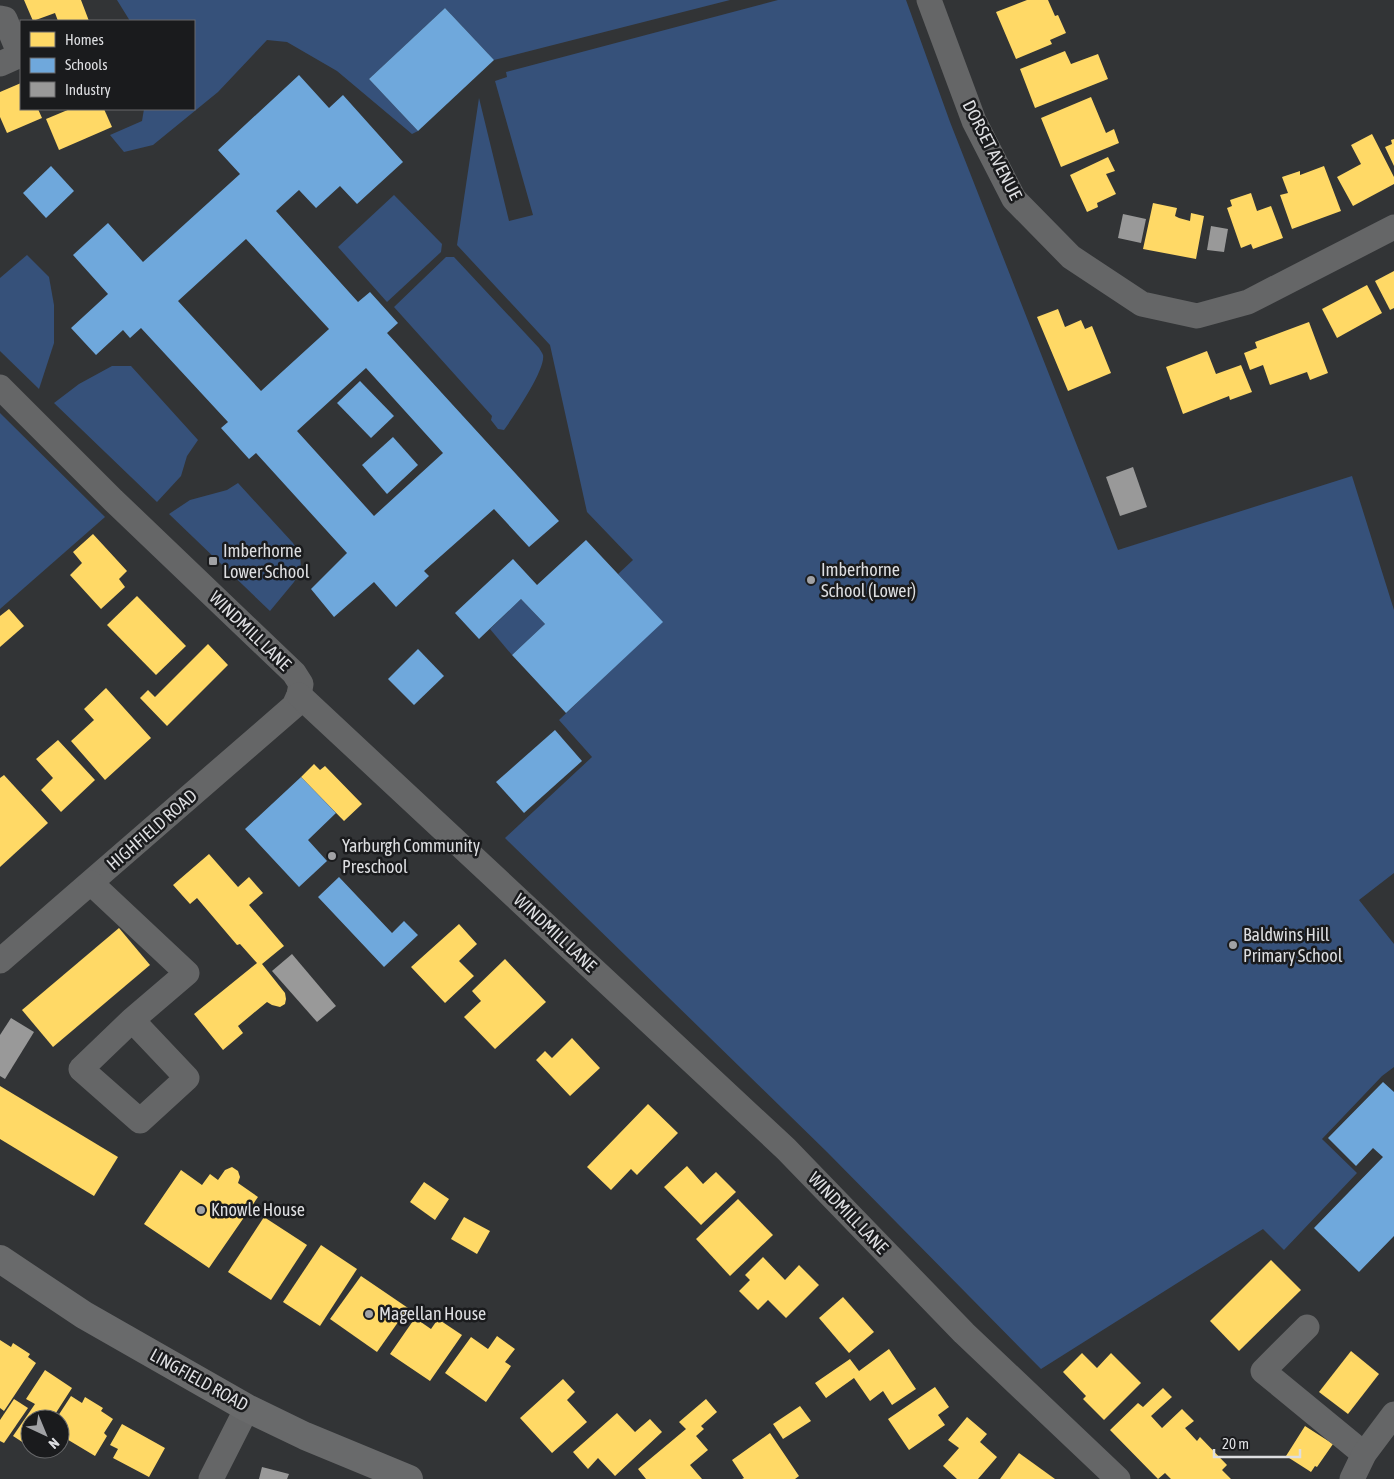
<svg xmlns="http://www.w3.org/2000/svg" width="1394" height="1479" font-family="'Asap Condensed',sans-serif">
<rect width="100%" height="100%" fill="#323436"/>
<g fill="#36517a">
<path d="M 117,0 L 730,0 L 494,60 L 445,8 L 369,79 L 418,131 L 412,134 L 337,71 L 287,42 L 267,40 L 218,92 L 153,145 L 124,152 L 110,135 L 142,121 L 144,109 L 194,109 L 194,21 L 130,21 Z"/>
<path d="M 778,0 L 906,0 L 950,122 L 1118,550 L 1352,476 L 1394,610 L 1394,873 L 1359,900 L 1394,944 L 1394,1067 L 1382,1076 L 1322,1139 L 1357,1173 L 1284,1250 L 1263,1229 L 1041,1369 L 827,1152 L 505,838 L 592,757 L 559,720 L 662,622 L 618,574 L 633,560 L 587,512 L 550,345 L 457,245 L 479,98 L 509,221 L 533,215 L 495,81 L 507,77 L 506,72 Z"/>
<path d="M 394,195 L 442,244 L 441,252 L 387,302 L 338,247 Z"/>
<path d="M 27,255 L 49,277 L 54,305 L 54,343 L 39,389 L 0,351 L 0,278 Z"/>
<path d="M 446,257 L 454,257 L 539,348 C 540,350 542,352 543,355 C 546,369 514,416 504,430 L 498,429 L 491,420 L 492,416 L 394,307 Z"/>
<path d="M 112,366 L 131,366 L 198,440 L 187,456 L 181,476 L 157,502 L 54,403 L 79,384 Z"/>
<path d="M 0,413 L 105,517 L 0,609 Z"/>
<path d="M 238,483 L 293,543 L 300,555 L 301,568 L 294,582 L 270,611 L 169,514 L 190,500 L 227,490 Z"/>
<path d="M 521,599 L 545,624 L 512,655 L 490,629 Z"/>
</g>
<g fill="#ffd966">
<path d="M 24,0 L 81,0 L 89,21 L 58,21 L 55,13 L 33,21 Z"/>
<path d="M 1027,0 L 1048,0 L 1055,16 L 1058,15 L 1066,33 L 1050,40 L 1052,44 L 1016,59 L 996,12 Z"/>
<path d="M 1065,51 L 1071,64 L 1098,54 L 1108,79 L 1035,108 L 1020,69 Z"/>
<path d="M 21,83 L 21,109 L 38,109 L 42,118 L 7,133 L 0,117 L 0,92 Z"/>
<path d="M 1091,97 L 1106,133 L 1114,129 L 1119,143 L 1061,167 L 1041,118 Z"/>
<path d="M 70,109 L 104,109 L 112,127 L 59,150 L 46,119 Z"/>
<path d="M 1372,134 L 1394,177 L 1394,184 L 1353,206 L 1337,177 L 1361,164 L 1351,145 Z"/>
<path d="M 1394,139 L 1394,166 L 1385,147 L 1392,144 L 1391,140 Z"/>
<path d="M 1108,157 L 1115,171 L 1106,174 L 1116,194 L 1097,203 L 1098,207 L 1087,212 L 1070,175 Z"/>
<path d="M 1324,166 L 1341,211 L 1292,229 L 1280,195 L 1288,193 L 1282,177 L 1300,171 L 1300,175 Z"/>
<path d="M 1251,193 L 1257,211 L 1271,206 L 1283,238 L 1253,249 L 1251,244 L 1241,248 L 1227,208 L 1232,206 L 1230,200 Z"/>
<path d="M 1153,203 L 1177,208 L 1175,216 L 1179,218 L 1190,221 L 1191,213 L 1204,216 L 1196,259 L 1143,249 Z"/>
<path d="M 1394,271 L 1394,308 L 1390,310 L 1375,281 Z"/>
<path d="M 1367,285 L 1382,313 L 1337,338 L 1322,309 Z"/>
<path d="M 1058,309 L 1065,327 L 1081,320 L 1085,329 L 1092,326 L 1111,373 L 1068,391 L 1037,317 Z"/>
<path d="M 1309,322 L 1328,373 L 1310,380 L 1307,372 L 1270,385 L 1263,365 L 1250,370 L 1244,353 L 1257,348 L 1255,342 Z"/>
<path d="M 1207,351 L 1216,374 L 1241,365 L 1252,392 L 1230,400 L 1229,396 L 1183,414 L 1166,367 Z"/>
<path d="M 93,534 L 127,571 L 119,579 L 125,587 L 101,609 L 70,575 L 82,563 L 73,552 Z"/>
<path d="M 137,596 L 186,646 L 156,675 L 107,625 Z"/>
<path d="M 9,609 L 24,626 L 0,647 L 0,616 Z"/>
<path d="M 208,644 L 228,665 L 167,726 L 140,698 L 148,690 L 155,697 Z"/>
<path d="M 106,688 L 151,738 L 105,780 L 71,741 L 94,720 L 84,709 Z"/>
<path d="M 58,740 L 95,780 L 61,812 L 41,790 L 53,778 L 36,759 Z"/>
<path d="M 314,764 L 320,770 L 325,766 L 362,804 L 344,821 L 301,777 Z"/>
<path d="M 4,775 L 48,823 L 0,867 L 0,778 Z"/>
<path d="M 209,854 L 238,887 L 249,877 L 263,893 L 249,905 L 284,946 L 262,964 L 285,993 L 286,999 L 285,1004 L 280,1007 L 272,1005 L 267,1002 L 238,1026 L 243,1033 L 223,1050 L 194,1014 L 257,963 L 240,944 L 237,945 L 197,898 L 190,904 L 173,885 Z"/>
<path d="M 459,924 L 477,944 L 459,961 L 474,976 L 445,1003 L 411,967 Z"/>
<path d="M 119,928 L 150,965 L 53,1047 L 22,1010 Z"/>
<path d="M 505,959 L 546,1002 L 495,1049 L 464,1017 L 481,1001 L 472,991 Z"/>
<path d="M 572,1038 L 600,1068 L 570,1096 L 536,1060 L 545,1051 L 552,1058 Z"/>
<path d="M 0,1086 L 118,1157 L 94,1196 L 0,1139 Z"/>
<path d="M 648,1104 L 678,1133 L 637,1175 L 631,1169 L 611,1190 L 587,1167 Z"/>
<path d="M 687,1166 L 703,1184 L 716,1172 L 736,1192 L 701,1225 L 664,1187 Z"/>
<path d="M 232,1167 L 238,1171 L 240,1177 L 238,1183 L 258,1197 L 209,1268 L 144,1224 L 181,1170 L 202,1185 L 210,1174 L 218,1180 L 225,1170 Z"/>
<path d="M 424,1182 L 449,1199 L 435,1220 L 410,1202 Z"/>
<path d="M 738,1199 L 773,1235 L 730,1276 L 696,1239 Z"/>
<path d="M 264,1217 L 307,1245 L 271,1300 L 228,1272 Z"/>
<path d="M 464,1217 L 490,1231 L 477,1254 L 451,1239 Z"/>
<path d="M 321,1245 L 357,1269 L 320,1326 L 283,1302 Z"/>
<path d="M 763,1257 L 785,1280 L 799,1265 L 819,1285 L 786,1318 L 768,1300 L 758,1310 L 739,1291 L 750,1280 L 745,1275 Z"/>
<path d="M 1271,1260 L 1301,1290 L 1239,1351 L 1210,1321 Z"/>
<path d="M 361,1276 L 408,1308 L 377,1352 L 330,1319 Z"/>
<path d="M 843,1297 L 874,1332 L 849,1353 L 819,1318 Z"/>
<path d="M 415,1318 L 431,1329 L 438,1319 L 462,1335 L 430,1381 L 390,1354 Z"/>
<path d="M 497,1336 L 515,1349 L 505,1362 L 511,1366 L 486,1402 L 445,1373 L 471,1337 L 488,1349 Z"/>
<path d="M 0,1340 L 11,1347 L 13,1343 L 30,1354 L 28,1357 L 36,1363 L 4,1411 L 0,1408 Z"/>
<path d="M 889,1349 L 916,1389 L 892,1405 L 883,1391 L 870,1401 L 854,1378 L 826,1398 L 815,1383 L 850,1359 L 859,1371 Z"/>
<path d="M 1351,1351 L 1379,1374 L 1348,1414 L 1319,1392 Z"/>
<path d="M 1082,1353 L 1097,1368 L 1111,1353 L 1141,1383 L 1104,1420 L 1083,1399 L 1086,1396 L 1063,1372 Z"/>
<path d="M 45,1370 L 72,1388 L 52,1419 L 30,1419 L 30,1447 L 13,1436 L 35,1404 L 26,1399 Z"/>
<path d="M 563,1379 L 575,1392 L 567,1400 L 587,1422 L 552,1453 L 520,1418 Z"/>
<path d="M 935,1387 L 949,1407 L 938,1415 L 945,1425 L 909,1450 L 888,1419 Z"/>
<path d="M 1163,1388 L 1172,1397 L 1151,1416 L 1162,1428 L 1182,1409 L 1194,1421 L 1185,1428 L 1197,1441 L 1200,1437 L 1227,1465 L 1222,1470 L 1231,1479 L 1171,1479 L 1165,1473 L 1158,1479 L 1110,1430 L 1138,1403 L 1143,1407 Z"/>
<path d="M 71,1396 L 82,1403 L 85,1397 L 103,1408 L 101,1411 L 113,1419 L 104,1433 L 107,1436 L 95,1456 L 60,1435 L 65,1426 L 60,1423 L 60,1419 L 56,1419 Z"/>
<path d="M 14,1399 L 28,1408 L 4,1443 L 0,1441 L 0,1420 Z"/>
<path d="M 706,1399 L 717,1412 L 701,1426 L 704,1429 L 696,1436 L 708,1450 L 690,1465 L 702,1479 L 646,1479 L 638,1469 L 686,1429 L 679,1422 Z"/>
<path d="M 800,1406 L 811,1421 L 783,1439 L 773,1424 Z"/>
<path d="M 617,1413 L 635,1432 L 650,1419 L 662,1432 L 615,1476 L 598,1458 L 588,1469 L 573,1452 Z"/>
<path d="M 967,1417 L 987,1434 L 980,1442 L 997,1457 L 978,1479 L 957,1479 L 943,1466 L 959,1448 L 948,1440 Z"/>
<path d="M 122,1424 L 165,1448 L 149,1477 L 113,1458 L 118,1449 L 110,1445 Z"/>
<path d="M 1305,1426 L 1333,1444 L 1317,1467 L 1315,1466 L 1311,1472 L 1286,1456 Z"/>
<path d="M 770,1433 L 799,1476 L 795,1479 L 742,1479 L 744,1478 L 732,1460 Z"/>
<path d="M 1019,1453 L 1055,1479 L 1000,1479 Z"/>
</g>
<g fill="#6fa8dc" fill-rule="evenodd">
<path d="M 445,8 L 494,60 L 418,131 L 369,79 Z"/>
<path d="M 299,75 L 329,108 L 343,95 L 403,162 L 357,204 L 340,186 L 316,208 L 299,190 L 276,211 L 358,302 L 370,292 L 398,323 L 387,333 L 559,521 L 529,547 L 494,509 L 424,571 L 429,576 L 396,607 L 374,582 L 334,617 L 311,589 L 347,553 L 256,453 L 249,459 L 221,428 L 228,422 L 141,328 L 130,338 L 123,330 L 96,355 L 71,328 L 108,294 L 73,255 L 108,223 L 143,262 L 240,174 L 218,150 ZM 246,239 L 329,329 L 261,391 L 178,301 ZM 366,368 L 443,453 L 374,516 L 297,431 Z"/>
<path d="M 51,166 L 74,191 L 46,218 L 23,193 Z"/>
<path d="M 360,381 L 394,416 L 371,438 L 337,403 Z"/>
<path d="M 393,437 L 418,465 L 387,494 L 362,465 Z"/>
<path d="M 586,540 L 663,622 L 566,713 L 512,655 L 545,624 L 521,599 L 479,639 L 455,613 L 513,559 L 537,585 Z"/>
<path d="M 418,649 L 444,676 L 414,705 L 388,679 Z"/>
<path d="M 555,730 L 582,761 L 524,813 L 496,782 Z"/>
<path d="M 301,777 L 336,813 L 308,840 L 327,861 L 299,887 L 245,829 Z"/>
<path d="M 339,877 L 392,933 L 404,921 L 418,935 L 384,967 L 318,897 Z"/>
<path d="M 1383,1082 L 1394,1092 L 1394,1236 L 1359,1272 L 1314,1228 L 1383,1157 L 1373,1148 L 1356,1166 L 1328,1138 Z"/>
</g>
<g fill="#999">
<path d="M 1123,214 L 1146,219 L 1141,243 L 1118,238 Z"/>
<path d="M 1211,226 L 1228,229 L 1224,252 L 1207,250 Z"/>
<path d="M 1133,467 L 1147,507 L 1120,516 L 1106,477 Z"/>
<path d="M 292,954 L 336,1006 L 317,1022 L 272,971 Z"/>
<path d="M 11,1018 L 34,1032 L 5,1079 L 0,1076 L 0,1035 Z"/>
<path d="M 262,1467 L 289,1474 L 287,1479 L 259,1479 Z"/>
</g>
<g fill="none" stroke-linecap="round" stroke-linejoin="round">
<g stroke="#656667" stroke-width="25">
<path d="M 929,0 L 974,121 L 1014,199 L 1071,257 L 1142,304 L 1197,316 L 1248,302 L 1394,227"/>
<path d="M 0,18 L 5,19 L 20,55 L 0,64"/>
<path d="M 0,387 L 113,500 L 294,673 L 301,684 L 299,695 L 294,706 L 0,961"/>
<path d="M 299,695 L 786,1149 L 964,1333 L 1118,1479"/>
<path d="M 91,883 L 187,973 L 132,1020 L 187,1078 L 140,1121 L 81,1069 L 132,1020"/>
<path d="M 1307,1327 L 1263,1371 L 1364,1454"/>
<path d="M 211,1479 L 247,1408"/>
<path d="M 1352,1479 L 1364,1454 L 1394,1414"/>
</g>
<path stroke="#696a6b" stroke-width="28" d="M 0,1259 L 84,1315 L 247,1408 L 305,1436 L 409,1479"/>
</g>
<g fill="#a1a2a5" stroke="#1a1b1d" stroke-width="2">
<rect x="208" y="556" width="10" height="10" rx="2.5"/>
<circle cx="811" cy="580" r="5"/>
<circle cx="332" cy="856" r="5"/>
<circle cx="1233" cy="945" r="5"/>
<circle cx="201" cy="1210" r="5"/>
<circle cx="369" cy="1314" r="5"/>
</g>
<g text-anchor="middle" stroke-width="5" stroke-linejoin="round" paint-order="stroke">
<g font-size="18" fill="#dddee1" stroke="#1a1b1d">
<text transform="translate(992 150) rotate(63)" y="6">DORSET AVENUE</text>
<text transform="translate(250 631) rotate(44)" y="6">WINDMILL LANE</text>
<text transform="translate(152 830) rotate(-41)" y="6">HIGHFIELD ROAD</text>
<text transform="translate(555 933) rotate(43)" y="6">WINDMILL LANE</text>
<text transform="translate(848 1213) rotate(46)" y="6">WINDMILL LANE</text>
<text transform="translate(199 1380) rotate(29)" y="6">LINGFIELD ROAD</text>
</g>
<g font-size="18" fill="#dddee1" stroke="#1a1b1d" text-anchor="start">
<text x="223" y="557">Imberhorne<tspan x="223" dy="21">Lower School</tspan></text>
<text x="821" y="576">Imberhorne<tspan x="821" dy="21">School (Lower)</tspan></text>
<text x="342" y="852">Yarburgh Community<tspan x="342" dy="21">Preschool</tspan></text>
<text x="1243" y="941">Baldwins Hill<tspan x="1243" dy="21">Primary School</tspan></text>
<text x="211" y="1216">Knowle House</text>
<text x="379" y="1320">Magellan House</text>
</g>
</g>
<rect x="20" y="20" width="175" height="90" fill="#1a1b1d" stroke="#68696b"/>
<rect x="30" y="32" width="25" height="15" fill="#ffd966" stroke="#68696b"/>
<text x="65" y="45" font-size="15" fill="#dddee1">Homes</text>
<rect x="30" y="58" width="25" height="15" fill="#6fa8dc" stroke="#68696b"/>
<text x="65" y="70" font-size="15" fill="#dddee1">Schools</text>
<rect x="30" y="82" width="25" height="15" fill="#999999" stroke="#68696b"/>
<text x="65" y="95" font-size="15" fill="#dddee1">Industry</text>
<g transform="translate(45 1434) rotate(136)"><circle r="24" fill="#1a1b1d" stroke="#68696b"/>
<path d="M0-4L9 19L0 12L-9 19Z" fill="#a1a2a5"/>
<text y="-8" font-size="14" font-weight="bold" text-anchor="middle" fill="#dddee1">N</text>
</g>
<path d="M1214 1449v8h86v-8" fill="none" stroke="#dddee1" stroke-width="2.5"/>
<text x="1222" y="1449" font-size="15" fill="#dddee1" stroke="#1a1b1d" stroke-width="4" paint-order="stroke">20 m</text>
</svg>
